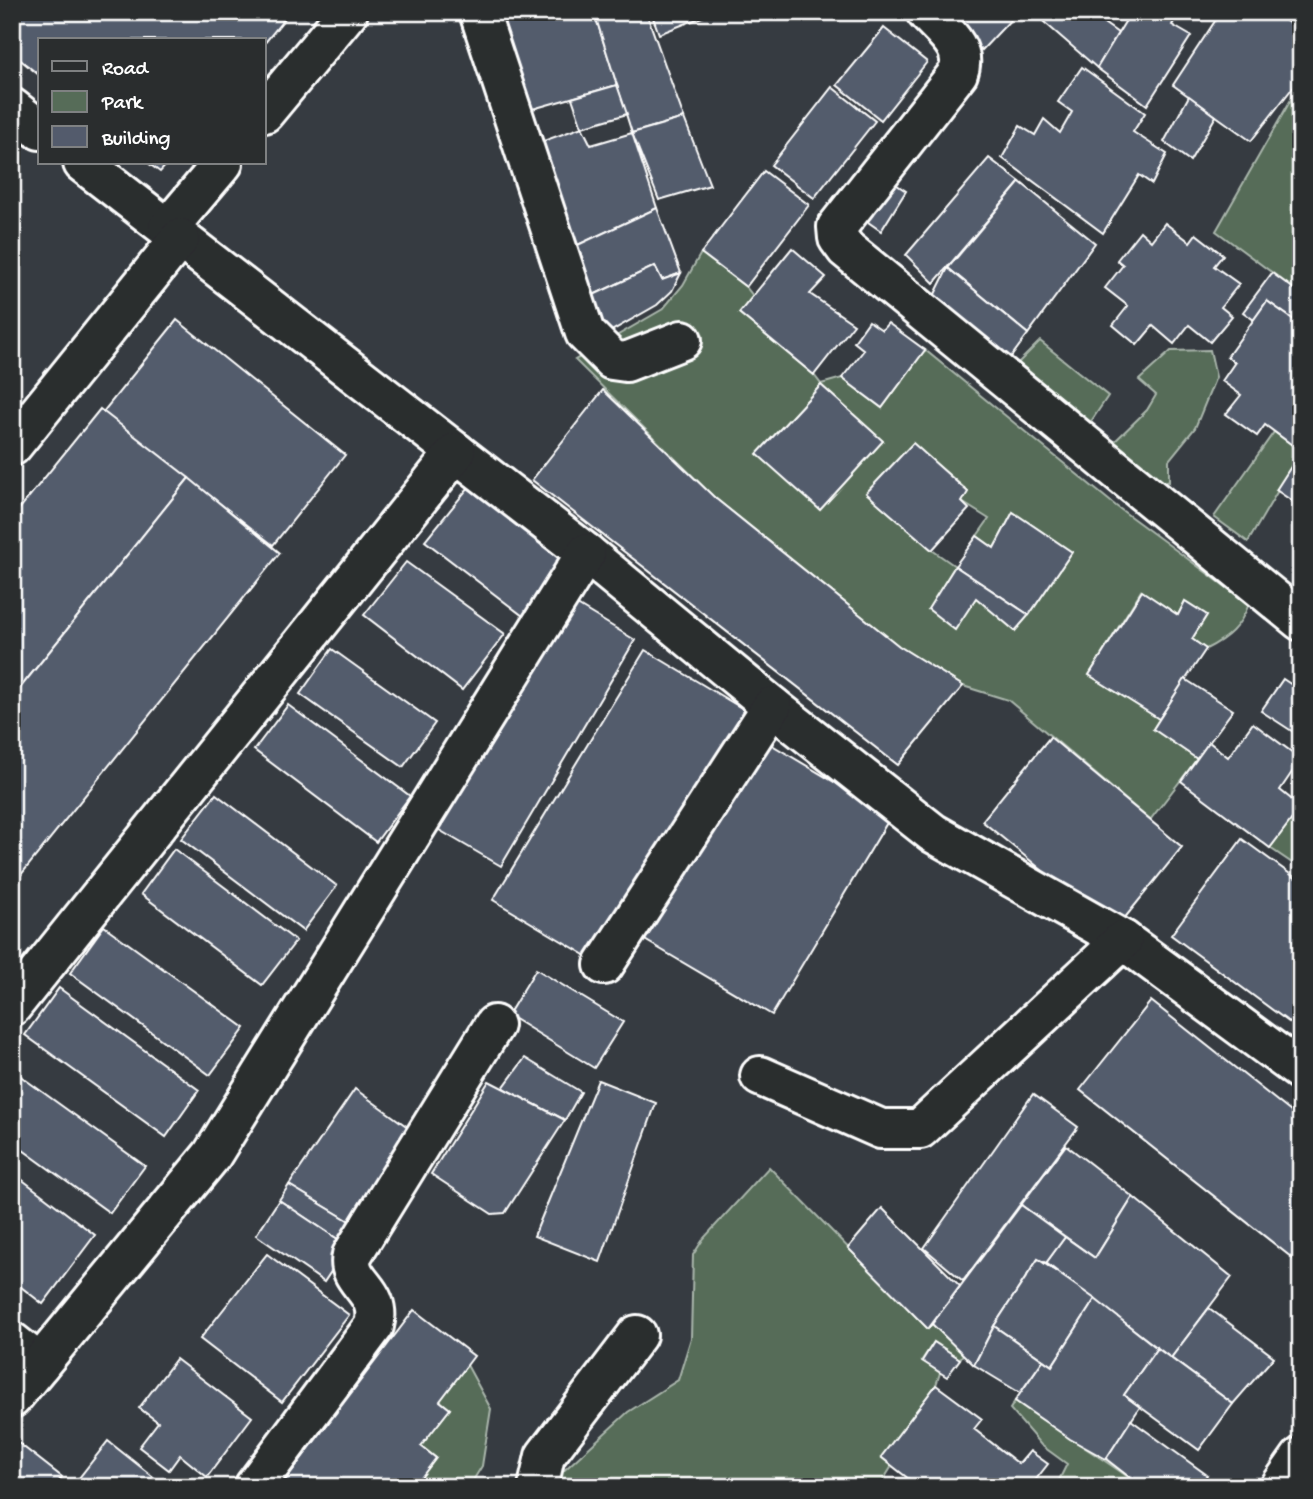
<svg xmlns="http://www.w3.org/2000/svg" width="1313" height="1499" font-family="'Gochi Hand',sans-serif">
<rect width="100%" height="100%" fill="#363b41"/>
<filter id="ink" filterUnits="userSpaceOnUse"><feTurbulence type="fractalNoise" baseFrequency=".0143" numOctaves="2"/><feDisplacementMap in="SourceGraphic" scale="14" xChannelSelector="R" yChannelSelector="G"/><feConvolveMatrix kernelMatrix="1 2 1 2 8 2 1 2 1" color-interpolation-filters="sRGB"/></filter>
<g filter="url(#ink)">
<g fill="#566c58" stroke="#aab6ac" stroke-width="2" fill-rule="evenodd">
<path d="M 1301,82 L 1301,294 L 1216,231 Z"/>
<path d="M 701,253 L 746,287 L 753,296 L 739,313 L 814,375 L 821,384 L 842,378 L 882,408 L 925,350 L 1116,506 L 1249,604 C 1240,627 1228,638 1206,649 L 1192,639 L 1207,615 L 1185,601 L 1178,615 L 1141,591 L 1089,675 L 1159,719 L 1153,729 L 1197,759 L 1150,820 L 1008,700 L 963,686 L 899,646 L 715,498 L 575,360 L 663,309 L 683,285 ZM 821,385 L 883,441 L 758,454 L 758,453 ZM 913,444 L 968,491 L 962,502 L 989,519 L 977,536 L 994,548 L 1013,512 L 1072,552 L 1029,615 L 976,598 L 929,609 L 955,566 L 932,550 L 867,493 Z"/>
<path d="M 1040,341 L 1108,396 L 1086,429 L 1011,370 Z"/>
<path d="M 1210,350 L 1216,377 L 1195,428 L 1169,460 L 1169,482 L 1152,479 L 1110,446 L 1147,410 L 1156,395 L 1139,380 L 1171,351 Z"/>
<path d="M 1274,432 L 1301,451 L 1248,542 L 1214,517 Z"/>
<path d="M 1301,807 L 1301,869 L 1270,848 Z"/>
<path d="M 769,1167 L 927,1328 L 932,1324 L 963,1354 L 960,1359 L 934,1342 L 922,1360 L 940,1373 L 936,1385 L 881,1457 L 892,1466 L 879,1487 L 546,1487 L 628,1412 L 678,1380 L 691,1338 L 693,1255 L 704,1238 Z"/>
<path d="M 467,1365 L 491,1409 L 482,1466 L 469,1487 L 414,1487 L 436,1458 L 421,1446 L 450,1409 L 440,1401 Z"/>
<path d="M 1015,1401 C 1057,1431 1101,1456 1142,1487 L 1060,1487 L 1057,1484 L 1067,1464 L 1041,1445 L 1010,1409 Z"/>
</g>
<g fill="#535b6c" stroke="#fff" stroke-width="2">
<path d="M 12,12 L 290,12 L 264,44 L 264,40 L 40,40 L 40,76 L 12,53 Z"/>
<path d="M 506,12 L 594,12 L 617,85 L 522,112 L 493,17 Z"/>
<path d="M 594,12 L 646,12 L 684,118 L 632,133 Z"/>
<path d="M 651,12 L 709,12 L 710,14 L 659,34 Z"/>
<path d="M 950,12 L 1018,12 L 982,50 L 947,19 Z"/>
<path d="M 1049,12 L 1088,12 L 1118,33 L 1097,68 L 1044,22 Z"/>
<path d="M 1131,12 L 1180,12 L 1172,25 L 1191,36 L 1147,105 L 1097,68 Z"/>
<path d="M 1274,12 L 1301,32 L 1301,77 L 1251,141 L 1173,85 L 1221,12 Z"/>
<path d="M 884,28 L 927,62 L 881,120 L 837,85 Z"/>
<path d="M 1082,67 L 1145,113 L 1133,132 L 1167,154 L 1152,184 L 1139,175 L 1103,233 L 1002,158 L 1020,126 L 1035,135 L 1044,119 L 1060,133 L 1072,112 L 1058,102 Z"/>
<path d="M 617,85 L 627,114 L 582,127 L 572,98 Z"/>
<path d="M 832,87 L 875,121 L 814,198 L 771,165 Z"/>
<path d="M 1189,96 L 1216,116 L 1190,161 L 1164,142 Z"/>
<path d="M 684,118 L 710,185 L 659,200 L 632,133 Z"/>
<path d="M 582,127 L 591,145 L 632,133 L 657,208 L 567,250 L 535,144 Z"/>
<path d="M 989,158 L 1020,182 L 934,283 L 906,255 Z"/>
<path d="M 148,163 L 168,163 L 160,172 Z"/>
<path d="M 764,171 L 809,205 L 746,287 L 701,253 Z"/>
<path d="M 885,177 L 906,191 L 881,231 L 858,215 Z"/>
<path d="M 1020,182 L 1095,243 L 1028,334 L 948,268 Z"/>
<path d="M 657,208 L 681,273 L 662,280 L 655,266 L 587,298 L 567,250 Z"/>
<path d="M 1165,223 L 1190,242 L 1196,234 L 1223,255 L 1214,266 L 1239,284 L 1221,307 L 1232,316 L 1210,342 L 1189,325 L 1174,344 L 1153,326 L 1137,345 L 1113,325 L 1128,306 L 1105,288 L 1123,265 L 1117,260 L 1140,231 L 1151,241 Z"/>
<path d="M 792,248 L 826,277 L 810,294 L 854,324 L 814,375 L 739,313 Z"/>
<path d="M 655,266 L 662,280 L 681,273 L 672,291 L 657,305 L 606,334 L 587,298 Z"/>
<path d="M 948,268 L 1028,334 L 1008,361 L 932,300 Z"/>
<path d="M 1272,273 L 1301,294 L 1301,325 L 1267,301 L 1254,320 L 1243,312 Z"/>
<path d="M 1267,301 L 1301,325 L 1301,438 L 1295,447 L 1265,425 L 1257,436 L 1226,414 L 1241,395 L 1222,381 L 1235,362 L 1227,357 Z"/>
<path d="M 177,320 L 345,455 L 273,545 L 103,412 Z"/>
<path d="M 869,321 L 882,330 L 888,323 L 925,350 L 882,408 L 842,378 L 864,350 L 854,342 Z"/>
<path d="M 821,385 L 883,441 L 820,510 L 757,454 Z"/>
<path d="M 603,390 L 715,498 L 899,646 L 963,686 L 898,765 L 532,480 Z"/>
<path d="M 100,409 L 189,478 L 12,698 L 12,518 Z"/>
<path d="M 913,443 L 968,492 L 962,502 L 969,509 L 932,550 L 866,493 Z"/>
<path d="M 1301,451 L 1301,496 L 1295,503 L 1276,490 Z"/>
<path d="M 189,478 L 280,553 L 12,886 L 12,698 Z"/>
<path d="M 468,488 L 566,560 L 523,616 L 425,541 Z"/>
<path d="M 1013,512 L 1072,552 L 1029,615 L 955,566 L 977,536 L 994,548 Z"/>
<path d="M 406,562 L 505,634 L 462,690 L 364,615 Z"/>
<path d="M 955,566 L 1029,615 L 1015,631 L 976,598 L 955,630 L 928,609 Z"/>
<path d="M 1142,591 L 1178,615 L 1185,601 L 1207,615 L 1192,639 L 1206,649 L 1159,719 L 1089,675 Z"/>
<path d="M 569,600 L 635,640 L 501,866 L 434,827 Z"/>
<path d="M 332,649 L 435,723 L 403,767 L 300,694 Z"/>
<path d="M 645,650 L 748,712 L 597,962 L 493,900 Z"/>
<path d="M 1185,679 L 1233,710 L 1197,759 L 1153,729 Z"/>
<path d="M 1283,679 L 1301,691 L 1301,737 L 1261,711 Z"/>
<path d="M 288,705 L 410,796 L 376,842 L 254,750 Z"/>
<path d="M 1253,723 L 1301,759 L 1280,790 L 1301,807 L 1270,848 L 1181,781 L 1209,742 L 1228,757 Z"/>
<path d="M 1050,737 L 1182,847 L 1115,930 L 982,821 Z"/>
<path d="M 762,739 L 891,816 L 772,1015 L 643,939 Z"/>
<path d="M 216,794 L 337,886 L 303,931 L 181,839 Z"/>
<path d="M 1242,839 L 1301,882 L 1301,1031 L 1171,935 Z"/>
<path d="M 174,849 L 296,941 L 262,985 L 141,894 Z"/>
<path d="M 104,926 L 245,1028 L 210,1075 L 70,973 Z"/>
<path d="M 536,969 L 623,1022 L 594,1068 L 508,1015 Z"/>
<path d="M 59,988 L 199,1090 L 166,1137 L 25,1035 Z"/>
<path d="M 1151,1001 L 1301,1120 L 1301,1265 L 1080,1090 Z"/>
<path d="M 525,1058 L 581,1092 L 565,1120 L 503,1088 Z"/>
<path d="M 12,1070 L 145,1166 L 110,1213 L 12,1142 Z"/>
<path d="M 598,1080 L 656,1103 L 600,1262 L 534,1236 Z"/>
<path d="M 489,1081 L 565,1120 L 505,1213 L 492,1214 L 431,1174 Z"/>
<path d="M 355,1089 L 416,1133 L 361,1228 L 289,1185 Z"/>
<path d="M 1033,1094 L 1078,1127 L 963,1281 L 924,1248 Z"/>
<path d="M 1066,1145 L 1133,1197 L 1095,1258 L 1021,1205 Z"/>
<path d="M 12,1172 L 95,1235 L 43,1304 L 12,1280 Z"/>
<path d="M 289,1185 L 361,1228 L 348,1246 L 279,1200 Z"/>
<path d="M 1133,1197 L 1232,1277 L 1171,1358 L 1046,1263 L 1065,1237 L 1095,1258 Z"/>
<path d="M 279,1200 L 348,1246 L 324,1282 L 256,1235 Z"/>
<path d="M 1021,1205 L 1065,1237 L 1046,1263 L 1038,1259 L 994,1326 L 974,1365 L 932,1324 Z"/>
<path d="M 882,1208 L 960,1286 L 928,1329 L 848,1248 Z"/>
<path d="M 267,1254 L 349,1315 L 282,1402 L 200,1339 Z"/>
<path d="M 1038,1259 L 1095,1299 L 1052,1366 L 994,1326 Z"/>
<path d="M 1095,1299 L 1157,1348 L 1124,1395 L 1140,1407 L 1106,1459 L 1070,1439 L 1015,1401 L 1043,1360 L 1052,1366 Z"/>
<path d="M 1209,1308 L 1274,1357 L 1233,1404 L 1171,1358 Z"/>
<path d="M 414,1310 L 474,1356 L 440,1401 L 450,1409 L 421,1446 L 436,1458 L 414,1487 L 280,1487 Z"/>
<path d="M 994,1326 L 1043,1360 L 1020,1393 L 974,1365 Z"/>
<path d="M 934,1342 L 960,1359 L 947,1377 L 922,1361 Z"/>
<path d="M 1157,1348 L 1233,1404 L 1199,1450 L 1124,1395 Z"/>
<path d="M 176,1359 L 252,1417 L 207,1477 L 180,1455 L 169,1470 L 139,1447 L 158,1422 L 139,1408 Z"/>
<path d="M 936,1385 L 982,1419 L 974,1429 L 1019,1464 L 1030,1451 L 1048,1464 L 1030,1487 L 1015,1484 L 919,1487 L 881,1457 Z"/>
<path d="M 1131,1420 L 1207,1475 L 1198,1487 L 1142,1487 L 1106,1459 Z"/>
<path d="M 12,1438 L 62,1477 L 54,1487 L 12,1487 Z"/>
<path d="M 108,1441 L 166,1487 L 72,1487 Z"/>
</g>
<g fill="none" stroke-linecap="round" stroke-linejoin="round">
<defs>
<g id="minor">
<path d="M 479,12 L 585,333 L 612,360 L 626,362 L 682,340"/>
<path d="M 926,12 C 942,30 968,47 958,73 L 837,227 L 838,238 L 846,249 L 1301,621"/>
<path d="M 12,108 L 40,130"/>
<path d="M 264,113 L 348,12"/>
<path d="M 83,163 L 586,553 L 772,706 L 933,833 L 1123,940 L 1301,1071"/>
<path d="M 168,228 L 223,163"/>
<path d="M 12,446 L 180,238"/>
<path d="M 604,965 L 772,706"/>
<path d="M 12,1006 L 456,452"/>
<path d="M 760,1076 L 881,1129 L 920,1129 L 1123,940"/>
<path d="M 12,1342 L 40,1364"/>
<path d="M 12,1398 L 212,1155 L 586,553"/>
<path d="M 254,1487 L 374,1326 C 383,1288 345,1284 352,1255 L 494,1025"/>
<path d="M 538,1487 L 545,1456 L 637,1335"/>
<path d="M 1280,1487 L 1301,1457"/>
</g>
</defs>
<use href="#minor" stroke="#fff" stroke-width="44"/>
<use href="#minor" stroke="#2a2d2e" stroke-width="38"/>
</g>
</g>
<rect width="1313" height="1499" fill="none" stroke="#2a2d2e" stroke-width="42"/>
<rect x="21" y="21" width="1271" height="1457" fill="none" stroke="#fff" stroke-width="2.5" filter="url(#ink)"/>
<rect x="38" y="38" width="228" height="126" fill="#2a2d2e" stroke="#7f8182" stroke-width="2"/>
<rect x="52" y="61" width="35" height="10" fill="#2a2d2e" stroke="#7f8182" stroke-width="2"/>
<text x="102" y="74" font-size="21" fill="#ffffff">Road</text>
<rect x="52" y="91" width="35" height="21" fill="#566c58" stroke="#7f8182" stroke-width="2"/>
<text x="102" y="108" font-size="21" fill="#ffffff">Park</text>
<rect x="52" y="126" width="35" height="21" fill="#535b6c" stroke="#7f8182" stroke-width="2"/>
<text x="102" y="144" font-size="21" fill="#ffffff">Building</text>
</svg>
